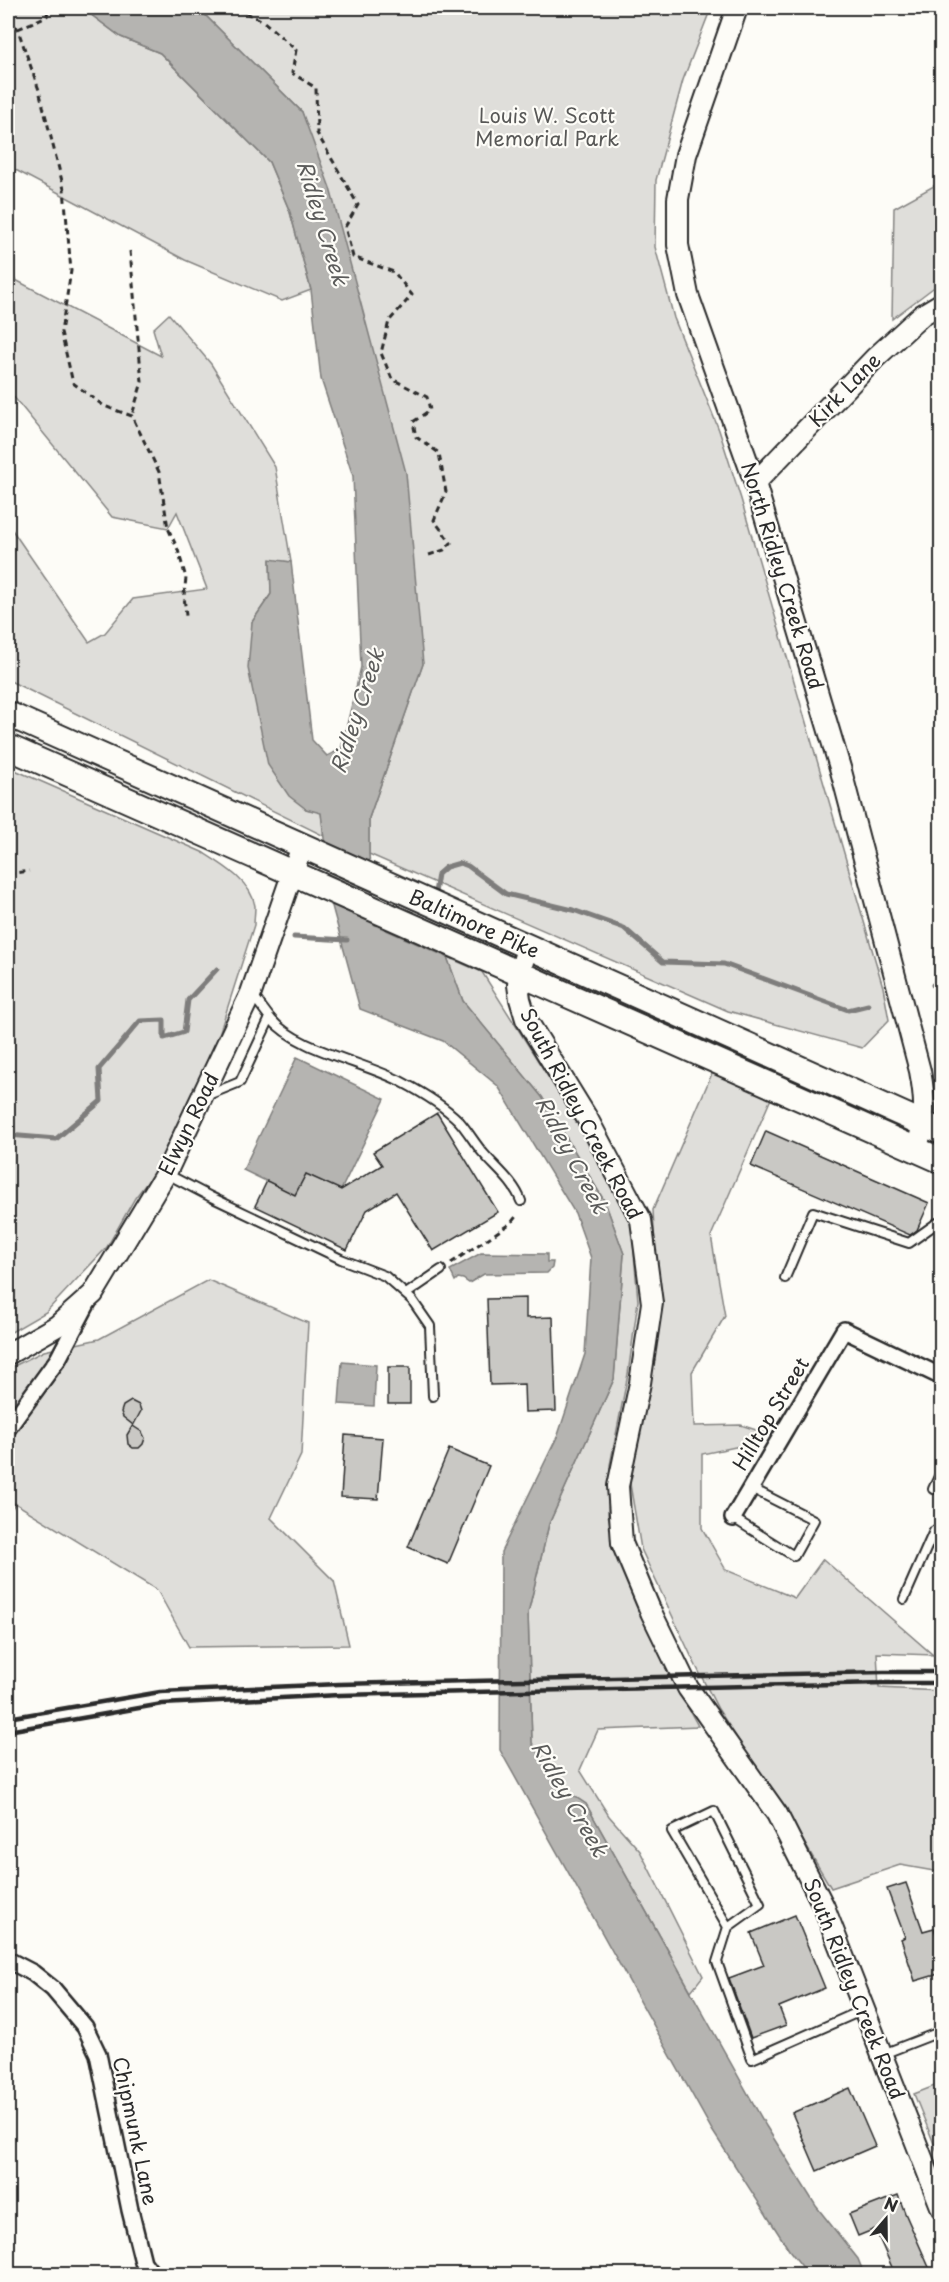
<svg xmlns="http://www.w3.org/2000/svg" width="949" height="2282" font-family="'Playpen Sans',sans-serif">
<rect width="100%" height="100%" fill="#fdfcf7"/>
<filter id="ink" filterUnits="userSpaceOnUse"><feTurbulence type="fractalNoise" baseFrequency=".0167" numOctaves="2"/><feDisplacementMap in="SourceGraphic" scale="12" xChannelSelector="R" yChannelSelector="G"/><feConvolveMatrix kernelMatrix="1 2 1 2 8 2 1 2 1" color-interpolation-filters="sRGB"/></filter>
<g filter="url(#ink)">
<g fill="#dfdeda" stroke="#858482" stroke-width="1.5">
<path d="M 8,8 L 82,8 L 121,37 L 160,53 L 269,162 L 290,212 L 311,290 L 282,301 L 185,260 L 8,166 Z"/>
<path d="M 198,8 L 711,8 L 683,80 L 656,180 L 655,247 L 674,318 L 719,430 L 741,499 L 883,987 L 889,1020 L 862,1048 L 728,1011 L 369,854 L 369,818 L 423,664 L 302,112 Z"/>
<path d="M 941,182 L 941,282 L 892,319 L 894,208 Z"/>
<path d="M 8,276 L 161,356 L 153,329 L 169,314 L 211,364 L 275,467 L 291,562 L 270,560 L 271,594 L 252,622 L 306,809 L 321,812 L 324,836 L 8,680 L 8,524 L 89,642 L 105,633 L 133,599 L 207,589 L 177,512 L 168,528 L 112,517 L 8,390 Z"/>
<path d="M 8,767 L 202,852 C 221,864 251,881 255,906 C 255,912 254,919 254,925 L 214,1050 L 159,1167 L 135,1198 L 107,1247 L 46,1312 L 8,1334 Z"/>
<path d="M 447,957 L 482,972 L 608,1172 L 631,1217 L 638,1301 L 628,1374 L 610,1465 L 608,1515 L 618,1559 L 675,1684 L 698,1726 L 598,1730 L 580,1770 L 609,1816 L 640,1851 L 703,1976 L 691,1991 L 586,1804 L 566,1791 L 532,1743 L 528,1613 L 549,1524 L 614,1379 L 624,1254 L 605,1202 L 542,1097 L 463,1001 Z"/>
<path d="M 714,1069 L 773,1094 L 711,1236 L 725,1316 L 692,1372 L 694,1426 L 741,1425 L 765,1433 L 759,1442 L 702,1454 L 702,1528 L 726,1570 L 795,1598 L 823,1559 L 933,1655 L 877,1653 L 879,1688 L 941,1691 L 941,1875 L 934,1871 L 900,1865 L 831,1888 L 789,1817 L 718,1709 L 692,1658 L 641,1549 L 630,1484 L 658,1304 L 653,1210 Z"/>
<path d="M 208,1280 L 308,1323 L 301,1455 L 271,1518 L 334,1581 L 349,1645 L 189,1647 L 157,1590 L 15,1503 L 8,1515 L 8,1369 L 44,1351 L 99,1339 Z"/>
<path d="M 937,2085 L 941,2086 L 941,2161 L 914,2094 Z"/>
</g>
<g fill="#b5b4b1" stroke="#7e7d7b" stroke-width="1.5">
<path d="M 82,8 L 198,8 L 302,112 L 330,188 L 406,473 L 423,664 L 369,818 L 369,854 L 375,925 L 447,957 L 463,1001 L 542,1097 L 605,1202 L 624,1254 L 614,1379 L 549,1524 L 528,1613 L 532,1743 L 565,1790 L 586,1804 L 766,2126 L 816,2206 L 858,2259 L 864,2274 L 808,2274 L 789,2250 L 712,2130 L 500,1750 L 501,1552 L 558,1435 L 585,1354 L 591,1258 L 575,1213 L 498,1086 L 443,1041 L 360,1009 L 332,906 L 321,813 L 306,809 L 289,796 L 268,765 L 248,668 L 252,622 L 271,594 L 270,559 L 291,562 L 312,740 L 327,756 L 341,749 L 361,667 L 353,476 L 321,379 L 311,290 L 290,212 L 269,162 L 160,53 L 121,37 Z"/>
<path d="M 297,1057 L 385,1099 L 341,1190 L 306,1174 L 295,1195 L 243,1170 Z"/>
<path d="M 481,1253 L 547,1254 L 547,1262 L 553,1262 L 552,1268 L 547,1273 L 484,1274 L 469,1283 L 463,1279 L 458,1278 L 455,1281 L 450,1270 Z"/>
<path d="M 342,1362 L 376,1365 L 374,1406 L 339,1404 Z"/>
</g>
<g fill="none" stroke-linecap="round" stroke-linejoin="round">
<g stroke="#7e7d7b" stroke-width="5">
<path d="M 434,899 L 438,874 L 446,867 L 460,863 L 468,866 L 506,894 L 573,910 L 624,928 L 663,962 L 724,964 L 848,1010 L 868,1005"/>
<path d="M 294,937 L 347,940"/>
<path d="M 933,985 L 942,980"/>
<path d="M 8,1135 L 56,1139 L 101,1101 L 99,1069 L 140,1021 L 164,1020 L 164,1038 L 184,1032 L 188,1000 L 217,969"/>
</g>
</g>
<g fill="#c9c8c4" stroke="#2b2b2b" stroke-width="1.5">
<path d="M 437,1113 L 498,1212 L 433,1251 L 396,1192 L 367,1210 L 347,1250 L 255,1206 L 267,1181 L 295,1195 L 306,1174 L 341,1190 L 382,1165 L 373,1152 Z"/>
<path d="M 766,1131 L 929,1203 L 917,1230 L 910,1235 L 751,1166 Z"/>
<path d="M 526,1298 L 526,1318 L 553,1317 L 556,1411 L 525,1412 L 524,1384 L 490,1385 L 487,1299 Z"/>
<rect x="388" y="1367" width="22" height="37"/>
<path d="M 131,1401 L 139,1405 L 141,1411 L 133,1426 L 142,1432 L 145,1438 L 143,1444 L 139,1448 L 133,1448 L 128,1444 L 127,1435 L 133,1425 L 123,1417 L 121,1412 L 123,1406 Z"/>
<path d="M 345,1435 L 383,1438 L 378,1499 L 341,1497 Z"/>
<path d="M 449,1449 L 489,1466 L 448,1564 L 408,1547 Z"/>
<path d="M 906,1883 L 923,1931 L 934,1928 L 942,1951 L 942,1973 L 915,1981 L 901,1939 L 905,1937 L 887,1889 Z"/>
<path d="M 795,1915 L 825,1988 L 779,2007 L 786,2025 L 751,2038 L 729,1978 L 764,1965 L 751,1933 Z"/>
<path d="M 850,2088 L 875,2146 L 817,2171 L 792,2113 Z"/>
<path d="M 898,2195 L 905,2213 L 932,2274 L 895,2274 L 875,2229 L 858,2236 L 849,2214 Z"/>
</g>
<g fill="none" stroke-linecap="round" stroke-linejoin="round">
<defs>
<g id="service">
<path d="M 270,1018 C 296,1050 364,1062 402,1082 C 421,1092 443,1105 459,1121 C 468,1131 475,1144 484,1154 C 497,1169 514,1182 521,1201"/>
<path d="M 208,1095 L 240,1082 L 270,1018 L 252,994"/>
<path d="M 167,1174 L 211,1197 L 341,1259 L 385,1276 L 412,1300 L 430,1326 L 433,1396"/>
<path d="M 785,1278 L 813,1212 L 909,1243 L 937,1223 L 942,1225"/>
<path d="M 406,1294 L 441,1270"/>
<path d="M 933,1489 L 942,1470"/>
<path d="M 733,1518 L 794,1556 L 814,1520 L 751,1488"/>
<path d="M 904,1599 L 934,1531 L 942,1535"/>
<path d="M 728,1927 L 760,1904 L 714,1811 L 672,1831 L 728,1927 L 717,1962 L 752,2059 L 863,2010"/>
<path d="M 883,2054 L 942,2031"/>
</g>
<g id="minor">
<path d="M 8,1428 L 58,1359 L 88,1302"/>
<path d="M 733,1518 L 844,1330 L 942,1377"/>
<path d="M 8,1960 L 33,1973 L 53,1989 L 85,2027 L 98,2054 L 130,2210 L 143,2262 L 152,2274"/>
</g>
<g id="tertiary">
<path d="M 737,8 L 686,155 L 678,199 L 678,245 L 688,295 L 755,483 L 841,771 L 920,1071 C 926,1103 926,1119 916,1150"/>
<path d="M 755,483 L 875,358 L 922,315 L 942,303"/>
<path d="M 527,948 L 519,975 L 518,985 L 520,999 L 526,1019 L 587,1118 L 641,1220 L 652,1303 L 640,1383 L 618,1486 L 622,1543 L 651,1612 L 688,1688 L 777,1814 L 824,1907 L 942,2209"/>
<path d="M 8,1354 L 57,1326 L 93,1294 L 166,1173 L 251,993 L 302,846"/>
</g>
<g id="primary">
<path d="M 8,714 L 942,1132"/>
<path d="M 8,747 L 942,1161"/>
</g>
</defs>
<use href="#service" stroke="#2b2b2b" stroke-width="12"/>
<use href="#minor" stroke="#2b2b2b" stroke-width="20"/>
<use href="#tertiary" stroke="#2b2b2b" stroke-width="24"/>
<use href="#primary" stroke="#2b2b2b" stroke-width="28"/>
<g stroke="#2b2b2b" stroke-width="3" stroke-dasharray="6 4.5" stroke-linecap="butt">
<path d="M 236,8 L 263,21 L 296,50 L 292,73 L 316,88 L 317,133 L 358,205 L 345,227 L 353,257 L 394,272 L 412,295 L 389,321 L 381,353 L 392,379 L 427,397 L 430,410 L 413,422 L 416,437 L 439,453 L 446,492 L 434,520 L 451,543 L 444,550 L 429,555"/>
<path d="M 8,17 L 18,30 L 39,90 L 64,189 L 71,271 L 61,332 L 73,383 L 104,406 L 132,416 L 159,472 L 168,528 L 178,550 L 186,578 L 184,595 L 186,616"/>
<path d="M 18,29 L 47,16 L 48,8"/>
<path d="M 130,251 L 142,382 L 132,415"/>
<path d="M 8,874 L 29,871"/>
<path d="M 451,1263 L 511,1223 L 518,1214"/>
</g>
<use href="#service" stroke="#fdfcf7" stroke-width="8"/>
<use href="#minor" stroke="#fdfcf7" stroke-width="15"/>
<use href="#tertiary" stroke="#fdfcf7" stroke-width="20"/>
<use href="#primary" stroke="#fdfcf7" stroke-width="24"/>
<g stroke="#2b2b2b" stroke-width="4.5">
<path d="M 8,1718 L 160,1692 L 339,1684 L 884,1672 L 942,1672"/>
<path d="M 8,1731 L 162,1704 L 339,1695 L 884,1683 L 942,1683"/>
</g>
</g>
</g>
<g text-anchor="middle" stroke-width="4.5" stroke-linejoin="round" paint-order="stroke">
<g font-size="20" fill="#585857" stroke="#fdfcf7">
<text x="547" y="123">Louis W. Scott<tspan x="547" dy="23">Memorial Park</tspan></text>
</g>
<g font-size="20" fill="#2b2b2b" stroke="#fdfcf7">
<text transform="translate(845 390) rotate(-46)" y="7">Kirk Lane</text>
<text transform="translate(782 576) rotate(73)" y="7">North Ridley Creek Road</text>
<text transform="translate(474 924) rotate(24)" y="7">Baltimore Pike</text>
<text transform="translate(581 1114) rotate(62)" y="7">South Ridley Creek Road</text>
<text transform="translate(189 1124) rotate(-64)" y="7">Elwyn Road</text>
<text transform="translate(771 1414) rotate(-59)" y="7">Hilltop Street</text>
<text transform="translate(854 1989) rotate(68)" y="7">South Ridley Creek Road</text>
<text transform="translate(135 2131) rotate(78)" y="7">Chipmunk Lane</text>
</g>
<g font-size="21" font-style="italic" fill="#5b5b5a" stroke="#fdfcf7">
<text transform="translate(322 223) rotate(73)" y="7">Ridley Creek</text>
<text transform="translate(358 711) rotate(-72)" y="7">Ridley Creek</text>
<text transform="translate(571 1155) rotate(62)" y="7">Ridley Creek</text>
<text transform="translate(569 1799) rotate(60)" y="7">Ridley Creek</text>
</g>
</g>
<rect width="949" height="2282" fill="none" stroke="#fdfcf7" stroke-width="30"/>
<rect x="15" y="15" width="919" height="2252" fill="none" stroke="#2b2b2b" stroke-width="2" filter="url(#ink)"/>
<g transform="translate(886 2219) rotate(20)" stroke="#fdfcf7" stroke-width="4.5" paint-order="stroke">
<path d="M0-4.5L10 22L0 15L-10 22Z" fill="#2b2b2b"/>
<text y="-9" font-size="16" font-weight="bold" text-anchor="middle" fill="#2b2b2b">N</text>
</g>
</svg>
